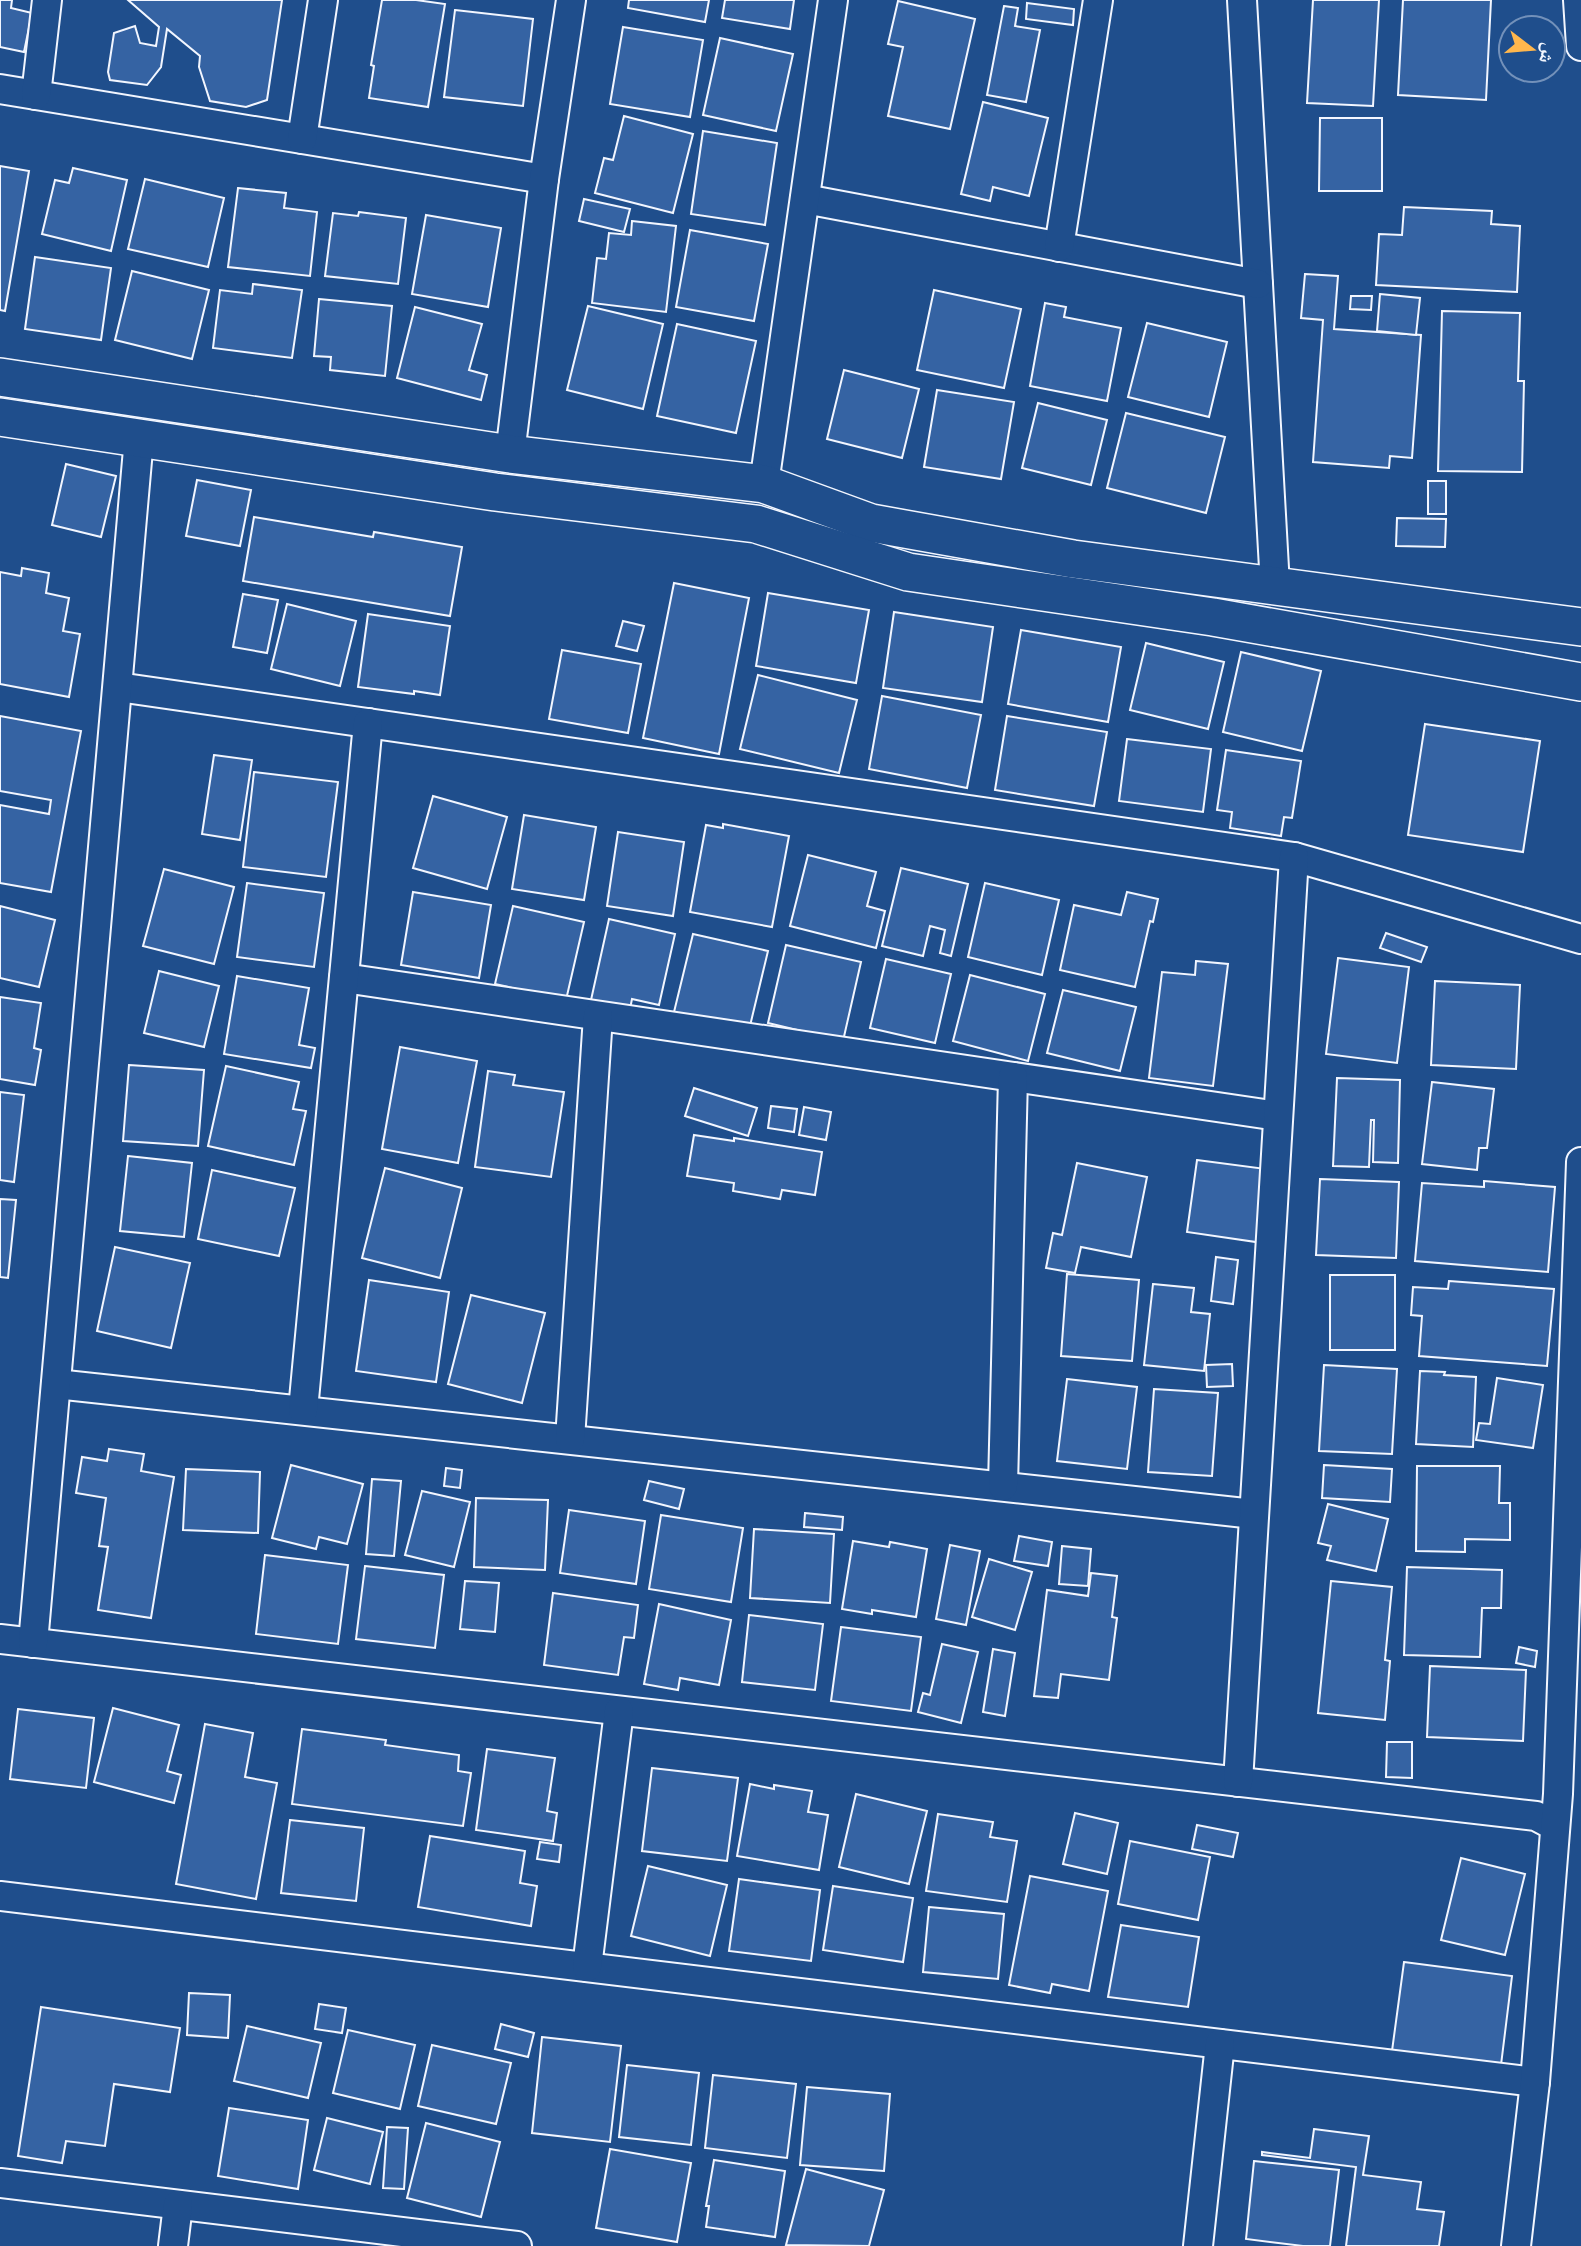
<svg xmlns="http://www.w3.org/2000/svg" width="1581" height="2246" font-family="'PT Sans Narrow','Noto Naskh Arabic',sans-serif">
<rect width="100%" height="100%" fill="#1f4e8c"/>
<g fill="#3563a3" stroke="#f2f6ff" stroke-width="2">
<path d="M 0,0 L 12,0 L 11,8 L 32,13 L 24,52 L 0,47 Z"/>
<path d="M 128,0 L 282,0 L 267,100 L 246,107 L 210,101 L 199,67 L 200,56 L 167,29 L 161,67 L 147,85 L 110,80 L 108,72 L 114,33 L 135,26 L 140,43 L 156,46 L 159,27 Z"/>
<path d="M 382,0 L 416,0 L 445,4 L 428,107 L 369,98 L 374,66 L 371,65 Z"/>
<path d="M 629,0 L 709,0 L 705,22 L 628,8 Z"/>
<path d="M 725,0 L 794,0 L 790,29 L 722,18 Z"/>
<path d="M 1313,0 L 1379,0 L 1373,106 L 1307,103 Z"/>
<path d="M 1403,0 L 1491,0 L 1486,100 L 1398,95 Z"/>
<path d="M 898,1 L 975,19 L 950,129 L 888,116 L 903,47 L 888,44 Z"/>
<path d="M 1027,3 L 1074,9 L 1073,25 L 1026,19 Z"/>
<path d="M 1004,6 L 1018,8 L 1015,26 L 1040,30 L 1026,102 L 987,95 Z"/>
<path d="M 455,10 L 533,19 L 523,106 L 444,97 Z"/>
<path d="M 623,27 L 703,40 L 690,117 L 610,104 Z"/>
<path d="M 720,38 L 793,54 L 776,131 L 703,115 Z"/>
<path d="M 983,102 L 1048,118 L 1029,196 L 993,187 L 990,201 L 961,194 Z"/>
<path d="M 624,116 L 693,134 L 673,213 L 595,193 L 604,158 L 613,160 Z"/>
<path d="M 1320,118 L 1382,118 L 1382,191 L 1319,191 Z"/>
<path d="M 703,131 L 777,143 L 765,225 L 691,214 Z"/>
<path d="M 0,166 L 29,171 L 5,311 L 0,310 Z"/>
<path d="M 73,168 L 127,180 L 111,251 L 42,234 L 55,180 L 69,183 Z"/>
<path d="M 145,179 L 224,198 L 208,267 L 128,249 Z"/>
<path d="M 238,188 L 286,193 L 284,208 L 317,212 L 310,276 L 228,267 Z"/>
<path d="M 584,199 L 630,209 L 624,232 L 579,221 Z"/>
<path d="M 1404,207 L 1492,211 L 1491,224 L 1520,226 L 1517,292 L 1376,285 L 1379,234 L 1402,235 Z"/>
<path d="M 359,212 L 406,218 L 398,284 L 325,276 L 333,213 L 358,216 Z"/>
<path d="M 426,215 L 501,228 L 488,307 L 412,294 Z"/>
<path d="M 632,221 L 676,226 L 666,312 L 592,303 L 597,258 L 606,259 L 609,233 L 631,235 Z"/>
<path d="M 690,230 L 768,244 L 754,321 L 676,307 Z"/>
<path d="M 35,257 L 111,268 L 101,340 L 25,329 Z"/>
<path d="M 132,271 L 209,290 L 192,359 L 115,340 Z"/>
<path d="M 1305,274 L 1338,276 L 1334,329 L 1421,335 L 1412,458 L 1390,456 L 1389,468 L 1313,462 L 1323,320 L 1301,318 Z"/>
<path d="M 253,284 L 302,290 L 292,358 L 213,348 L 220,290 L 252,294 Z"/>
<path d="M 934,290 L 1021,309 L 1004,388 L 917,370 Z"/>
<path d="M 1380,294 L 1420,298 L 1416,335 L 1377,331 Z"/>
<path d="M 1351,296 L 1372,296 L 1371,310 L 1350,309 Z"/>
<path d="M 319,299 L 392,306 L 385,376 L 330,370 L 331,357 L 314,356 Z"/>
<path d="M 1045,303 L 1066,307 L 1064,317 L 1121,328 L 1107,401 L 1030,386 Z"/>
<path d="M 588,306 L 663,324 L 643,409 L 567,390 Z"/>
<path d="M 415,307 L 482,324 L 469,370 L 487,375 L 481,400 L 397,378 Z"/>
<path d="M 1442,311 L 1520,313 L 1518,381 L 1524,381 L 1522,472 L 1438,471 Z"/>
<path d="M 1147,323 L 1227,342 L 1209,417 L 1128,397 Z"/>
<path d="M 677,324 L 756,341 L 736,433 L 657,416 Z"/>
<path d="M 844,370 L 919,389 L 902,458 L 827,439 Z"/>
<path d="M 937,390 L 1014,402 L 1001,479 L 924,467 Z"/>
<path d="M 1038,403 L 1107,420 L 1091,485 L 1022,468 Z"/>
<path d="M 1126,413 L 1225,437 L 1206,513 L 1107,488 Z"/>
<path d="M 66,464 L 116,476 L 101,537 L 52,525 Z"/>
<path d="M 197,480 L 251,490 L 240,546 L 186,536 Z"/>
<rect x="1428" y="481" width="18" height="33"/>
<path d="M 254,517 L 373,537 L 374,532 L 462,547 L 450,616 L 243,581 Z"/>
<path d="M 1397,518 L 1446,519 L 1445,547 L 1396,546 Z"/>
<path d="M 22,568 L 49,573 L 46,593 L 69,598 L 63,631 L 80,634 L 69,697 L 0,684 L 0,572 L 21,576 Z"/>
<path d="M 674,583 L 749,598 L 719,754 L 643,738 Z"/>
<path d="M 768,593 L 869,610 L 856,683 L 756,666 Z"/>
<path d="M 243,594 L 278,600 L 267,653 L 233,647 Z"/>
<path d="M 287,604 L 356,621 L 340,686 L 271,669 Z"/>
<path d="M 894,612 L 993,627 L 982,702 L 883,688 Z"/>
<path d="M 368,614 L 450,626 L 440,695 L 414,691 L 414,694 L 358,687 Z"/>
<path d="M 623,621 L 644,626 L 637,651 L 616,646 Z"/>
<path d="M 1021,630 L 1121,647 L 1108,722 L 1008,704 Z"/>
<path d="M 1146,643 L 1224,662 L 1208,729 L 1130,710 Z"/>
<path d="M 562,650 L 641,664 L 628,733 L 549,719 Z"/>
<path d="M 1241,652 L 1321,671 L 1302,751 L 1223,732 Z"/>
<path d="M 758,675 L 857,700 L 839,773 L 740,749 Z"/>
<path d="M 882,696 L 981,715 L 967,788 L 869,769 Z"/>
<path d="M 0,716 L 81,731 L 51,892 L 0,883 L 0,805 L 49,814 L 51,800 L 0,791 Z"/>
<path d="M 1007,716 L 1107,732 L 1094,806 L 995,790 Z"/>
<path d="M 1425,724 L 1540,741 L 1523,852 L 1408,835 Z"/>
<path d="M 1127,739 L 1211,749 L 1203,812 L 1119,801 Z"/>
<path d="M 1226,750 L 1301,761 L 1292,818 L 1284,817 L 1281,836 L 1230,828 L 1232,812 L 1217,810 Z"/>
<path d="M 214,755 L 252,760 L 240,840 L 202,834 Z"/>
<path d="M 254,772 L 338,782 L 326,877 L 243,867 Z"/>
<path d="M 433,796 L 507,817 L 487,889 L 413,868 Z"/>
<path d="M 524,815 L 596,827 L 584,900 L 512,889 Z"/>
<path d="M 723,824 L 789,836 L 772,927 L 690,912 L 706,825 L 723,828 Z"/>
<path d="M 618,832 L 684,842 L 673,916 L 607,906 Z"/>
<path d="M 808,855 L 876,872 L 867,906 L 885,911 L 876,948 L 790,926 Z"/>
<path d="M 901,868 L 968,884 L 951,956 L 940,953 L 945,930 L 930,926 L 923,956 L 882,946 Z"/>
<path d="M 164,869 L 234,887 L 214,964 L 143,946 Z"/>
<path d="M 247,883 L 324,893 L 314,967 L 237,957 Z"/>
<path d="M 985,883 L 1059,900 L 1042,975 L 968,957 Z"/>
<path d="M 413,892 L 491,905 L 479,978 L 401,965 Z"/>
<path d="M 1127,892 L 1158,899 L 1153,922 L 1150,921 L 1135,987 L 1060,970 L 1074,905 L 1121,915 Z"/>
<path d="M 0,906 L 55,920 L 39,987 L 0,978 Z"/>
<path d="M 513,906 L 584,922 L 566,1000 L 495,984 Z"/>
<path d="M 609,919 L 675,934 L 659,1005 L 632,999 L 630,1009 L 591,1000 Z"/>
<path d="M 1386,933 L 1427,947 L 1421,962 L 1380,948 Z"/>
<path d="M 693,934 L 768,951 L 749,1030 L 674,1012 Z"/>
<path d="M 786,945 L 861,962 L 843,1041 L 768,1023 Z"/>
<path d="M 1338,958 L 1409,967 L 1397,1063 L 1326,1054 Z"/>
<path d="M 886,959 L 951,974 L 935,1043 L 870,1028 Z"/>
<path d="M 1196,961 L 1228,964 L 1213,1086 L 1149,1078 L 1162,972 L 1195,975 Z"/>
<path d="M 159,971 L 219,986 L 204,1047 L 144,1033 Z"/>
<path d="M 970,975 L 1045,994 L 1028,1061 L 953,1041 Z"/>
<path d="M 237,976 L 309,988 L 299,1045 L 315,1048 L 311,1068 L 224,1054 Z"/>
<path d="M 1435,981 L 1520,985 L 1516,1069 L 1431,1065 Z"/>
<path d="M 1063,990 L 1136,1007 L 1120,1071 L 1047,1053 Z"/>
<path d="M 0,997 L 41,1003 L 34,1048 L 41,1050 L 35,1085 L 0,1079 Z"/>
<path d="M 400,1047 L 477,1061 L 458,1163 L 382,1149 Z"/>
<path d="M 129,1065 L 204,1070 L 198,1146 L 123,1141 Z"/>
<path d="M 226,1066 L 299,1082 L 293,1109 L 306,1111 L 294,1165 L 208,1146 Z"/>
<path d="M 488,1071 L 515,1075 L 513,1085 L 564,1092 L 551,1177 L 475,1167 Z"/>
<path d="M 1337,1078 L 1400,1080 L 1398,1163 L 1373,1162 L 1374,1120 L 1371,1120 L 1369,1167 L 1333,1166 Z"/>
<path d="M 1432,1082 L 1494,1089 L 1487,1148 L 1479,1148 L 1477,1170 L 1422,1164 Z"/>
<path d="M 694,1088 L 757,1108 L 748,1136 L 685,1116 Z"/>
<path d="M 0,1092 L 24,1095 L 14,1182 L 0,1180 Z"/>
<path d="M 771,1106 L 797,1109 L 794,1132 L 768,1128 Z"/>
<path d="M 804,1107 L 831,1112 L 826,1140 L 799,1135 Z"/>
<path d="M 694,1135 L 734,1141 L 734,1138 L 822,1152 L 815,1195 L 782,1190 L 780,1199 L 733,1191 L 734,1183 L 687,1176 Z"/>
<path d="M 128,1156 L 192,1163 L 184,1237 L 120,1231 Z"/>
<path d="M 1197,1160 L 1266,1169 L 1256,1242 L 1187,1232 Z"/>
<path d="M 1077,1163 L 1147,1177 L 1131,1257 L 1081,1247 L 1075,1273 L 1046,1268 L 1053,1233 L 1062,1235 Z"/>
<path d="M 385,1168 L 462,1188 L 440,1278 L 362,1258 Z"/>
<path d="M 212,1170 L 295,1188 L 279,1256 L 198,1239 Z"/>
<path d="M 1320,1179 L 1399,1182 L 1396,1258 L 1316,1255 Z"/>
<path d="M 1484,1181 L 1555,1187 L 1548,1272 L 1415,1261 L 1422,1183 L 1484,1187 Z"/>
<path d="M 0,1199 L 16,1200 L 8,1278 L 0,1277 Z"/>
<path d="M 115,1247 L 190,1263 L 171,1348 L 97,1331 Z"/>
<path d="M 1216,1257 L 1238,1260 L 1233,1304 L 1211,1301 Z"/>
<path d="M 1067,1274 L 1139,1280 L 1132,1361 L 1061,1356 Z"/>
<rect x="1330" y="1275" width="65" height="75"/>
<path d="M 369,1280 L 449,1292 L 436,1382 L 356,1371 Z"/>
<path d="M 1449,1281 L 1554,1289 L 1547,1366 L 1419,1356 L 1422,1316 L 1411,1315 L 1413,1287 L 1448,1289 Z"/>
<path d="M 1153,1284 L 1194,1288 L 1191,1312 L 1210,1314 L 1204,1371 L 1144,1365 Z"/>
<path d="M 471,1295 L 545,1313 L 522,1403 L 448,1384 Z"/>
<path d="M 1232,1364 L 1233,1386 L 1207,1387 L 1206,1365 Z"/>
<path d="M 1324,1365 L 1397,1369 L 1392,1454 L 1319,1451 Z"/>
<path d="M 1420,1371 L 1445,1372 L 1444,1375 L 1476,1377 L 1473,1447 L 1416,1444 Z"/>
<path d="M 1497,1378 L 1543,1385 L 1533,1448 L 1476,1440 L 1479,1423 L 1490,1424 Z"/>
<path d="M 1067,1379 L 1137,1387 L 1127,1469 L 1057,1461 Z"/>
<path d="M 1154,1389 L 1218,1393 L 1212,1476 L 1148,1472 Z"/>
<path d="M 109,1449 L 144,1454 L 141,1471 L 174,1477 L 151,1618 L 98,1610 L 108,1547 L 99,1546 L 106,1498 L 76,1493 L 82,1457 L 107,1461 Z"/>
<path d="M 291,1465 L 363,1484 L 347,1544 L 319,1537 L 316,1549 L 272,1538 Z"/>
<path d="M 1324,1465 L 1392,1469 L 1390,1502 L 1322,1498 Z"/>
<path d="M 1417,1466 L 1500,1466 L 1499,1503 L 1510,1503 L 1510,1540 L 1465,1539 L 1465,1552 L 1416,1551 Z"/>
<path d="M 446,1468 L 462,1470 L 460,1488 L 444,1486 Z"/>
<path d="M 186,1469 L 260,1472 L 258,1533 L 183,1530 Z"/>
<path d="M 372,1479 L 401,1481 L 394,1556 L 366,1554 Z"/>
<path d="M 649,1481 L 684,1489 L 679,1509 L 644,1500 Z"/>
<path d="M 422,1491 L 470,1502 L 454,1567 L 405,1555 Z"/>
<path d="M 476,1498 L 548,1500 L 545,1570 L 474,1567 Z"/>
<path d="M 1328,1504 L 1388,1519 L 1376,1571 L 1327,1560 L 1331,1546 L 1318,1543 Z"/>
<path d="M 569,1510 L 645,1521 L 636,1584 L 560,1573 Z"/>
<path d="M 805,1513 L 843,1517 L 842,1530 L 804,1527 Z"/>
<path d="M 661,1515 L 743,1528 L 731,1602 L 649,1589 Z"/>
<path d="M 754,1529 L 834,1534 L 830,1603 L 750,1598 Z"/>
<path d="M 1019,1536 L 1052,1542 L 1048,1566 L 1014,1561 Z"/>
<path d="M 853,1541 L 889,1547 L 890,1542 L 927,1549 L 916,1617 L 872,1610 L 872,1614 L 842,1609 Z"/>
<path d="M 950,1545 L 980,1551 L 966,1625 L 936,1619 Z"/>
<path d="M 1062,1546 L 1091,1549 L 1088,1586 L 1059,1584 Z"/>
<path d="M 265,1555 L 348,1565 L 338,1644 L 256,1634 Z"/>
<path d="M 989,1559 L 1032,1572 L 1015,1630 L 972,1617 Z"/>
<path d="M 365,1566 L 444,1575 L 435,1648 L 356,1639 Z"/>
<path d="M 1407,1567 L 1502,1570 L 1501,1608 L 1482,1608 L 1480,1657 L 1404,1655 Z"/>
<path d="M 1091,1573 L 1117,1576 L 1112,1617 L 1117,1618 L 1109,1680 L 1061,1674 L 1058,1698 L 1034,1696 L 1047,1590 L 1088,1596 Z"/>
<path d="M 465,1581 L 499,1583 L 495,1632 L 460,1629 Z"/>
<path d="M 1331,1581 L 1392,1587 L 1385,1660 L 1390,1661 L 1385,1720 L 1318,1713 Z"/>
<path d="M 553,1593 L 638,1605 L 634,1638 L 624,1637 L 618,1675 L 544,1665 Z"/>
<path d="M 659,1604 L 731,1620 L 719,1685 L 680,1678 L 678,1690 L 644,1684 Z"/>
<path d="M 749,1615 L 823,1624 L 815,1690 L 742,1682 Z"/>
<path d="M 841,1627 L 921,1637 L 911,1711 L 831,1701 Z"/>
<path d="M 942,1644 L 978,1652 L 961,1723 L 918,1712 L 923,1693 L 930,1695 Z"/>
<path d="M 1519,1647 L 1537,1651 L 1535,1667 L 1516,1663 Z"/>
<path d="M 993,1649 L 1015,1653 L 1005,1716 L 983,1712 Z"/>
<path d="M 1430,1666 L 1526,1670 L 1523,1741 L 1427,1737 Z"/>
<path d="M 113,1708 L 179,1725 L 167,1771 L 181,1775 L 174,1803 L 94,1782 Z"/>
<path d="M 18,1709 L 94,1718 L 86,1788 L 10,1779 Z"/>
<path d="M 205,1724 L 253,1733 L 245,1777 L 277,1783 L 256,1899 L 176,1884 Z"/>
<path d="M 302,1729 L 386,1740 L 385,1745 L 459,1755 L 458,1771 L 471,1773 L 463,1826 L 292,1804 Z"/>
<path d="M 1387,1742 L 1412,1742 L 1412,1778 L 1386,1777 Z"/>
<path d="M 487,1749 L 555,1758 L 547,1811 L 557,1813 L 553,1841 L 476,1830 Z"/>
<path d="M 652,1768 L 738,1778 L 727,1861 L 642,1851 Z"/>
<path d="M 750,1784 L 774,1789 L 774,1785 L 812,1791 L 808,1812 L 828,1815 L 819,1870 L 737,1856 Z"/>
<path d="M 856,1794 L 927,1811 L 909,1884 L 839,1867 Z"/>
<path d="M 1075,1813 L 1118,1823 L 1107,1874 L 1063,1864 Z"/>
<path d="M 938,1814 L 993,1822 L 990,1837 L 1017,1841 L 1007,1902 L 926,1891 Z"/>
<path d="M 290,1820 L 364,1828 L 356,1901 L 281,1893 Z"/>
<path d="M 1197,1825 L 1238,1833 L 1233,1857 L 1192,1849 Z"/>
<path d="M 430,1836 L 525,1851 L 520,1883 L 537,1886 L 531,1926 L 418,1907 Z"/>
<path d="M 1130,1841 L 1210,1857 L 1198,1920 L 1118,1904 Z"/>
<path d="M 540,1842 L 561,1845 L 559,1862 L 537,1859 Z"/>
<path d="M 1461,1858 L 1525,1874 L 1505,1955 L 1441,1940 Z"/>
<path d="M 648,1866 L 727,1885 L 710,1956 L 631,1936 Z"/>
<path d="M 1030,1876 L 1108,1891 L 1089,1991 L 1052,1984 L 1050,1993 L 1009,1985 Z"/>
<path d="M 739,1879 L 820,1890 L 811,1961 L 729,1951 Z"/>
<path d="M 833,1886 L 913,1898 L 903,1962 L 823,1950 Z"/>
<path d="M 929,1907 L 1004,1914 L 998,1979 L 923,1972 Z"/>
<path d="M 1121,1925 L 1199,1937 L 1188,2007 L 1108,1997 Z"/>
<path d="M 1404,1962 L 1512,1976 L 1501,2065 L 1392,2051 Z"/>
<path d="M 189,1993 L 230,1995 L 228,2038 L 187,2035 Z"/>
<path d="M 319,2004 L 346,2008 L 342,2033 L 315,2029 Z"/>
<path d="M 41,2007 L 180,2028 L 170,2092 L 114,2084 L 105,2146 L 66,2141 L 62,2163 L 18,2156 Z"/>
<path d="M 501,2024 L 534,2033 L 528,2057 L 495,2049 Z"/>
<path d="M 247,2026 L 321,2043 L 308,2098 L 234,2081 Z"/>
<path d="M 348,2030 L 415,2045 L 400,2109 L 333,2093 Z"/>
<path d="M 542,2037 L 621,2046 L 610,2142 L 532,2133 Z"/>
<path d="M 432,2045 L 511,2063 L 496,2124 L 418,2106 Z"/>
<path d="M 627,2065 L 699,2073 L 691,2145 L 619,2137 Z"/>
<path d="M 713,2075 L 796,2084 L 787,2158 L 705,2148 Z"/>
<path d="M 807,2087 L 890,2094 L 884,2171 L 800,2165 Z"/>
<path d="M 229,2108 L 308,2120 L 298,2189 L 218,2176 Z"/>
<path d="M 327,2118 L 383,2132 L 370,2184 L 314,2170 Z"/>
<path d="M 426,2123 L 500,2142 L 481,2217 L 407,2198 Z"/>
<path d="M 387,2127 L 408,2128 L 404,2189 L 383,2188 Z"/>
<path d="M 1314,2129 L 1369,2136 L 1363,2175 L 1421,2182 L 1417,2209 L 1444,2212 L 1439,2246 L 1346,2246 L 1356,2167 L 1262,2155 L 1262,2152 L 1310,2158 Z"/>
<path d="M 610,2149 L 691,2163 L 677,2242 L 596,2228 Z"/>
<path d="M 714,2160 L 785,2171 L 775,2237 L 706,2227 L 709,2206 L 706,2206 Z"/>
<path d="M 1254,2161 L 1339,2170 L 1330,2246 L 1303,2246 L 1246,2239 Z"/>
<path d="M 806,2169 L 884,2190 L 869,2246 L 786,2245 Z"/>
</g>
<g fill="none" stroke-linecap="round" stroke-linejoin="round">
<defs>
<g id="minor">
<path d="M 1242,0 L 1275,586"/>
<path d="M 1578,0 L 1581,46"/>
<path d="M 0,89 L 544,179"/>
<path d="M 36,95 L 47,0"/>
<path d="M 302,139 L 323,0"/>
<path d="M 805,199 L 1258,284"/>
<path d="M 1059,247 L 1098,0"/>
<path d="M 510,454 L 544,179 L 571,0"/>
<path d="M 764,484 L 833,0"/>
<path d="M 118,687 L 1294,857 L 1581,939"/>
<path d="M 344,978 L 1278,1116"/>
<path d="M 56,1384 L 1254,1514"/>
<path d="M 303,1410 L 368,723"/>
<path d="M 570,1439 L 598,1016"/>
<path d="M 1003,1486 L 1013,1077"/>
<path d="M 0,1639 L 1536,1816 L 1555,1826"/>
<path d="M 33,1643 L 139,438"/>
<path d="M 1238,1782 L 1294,857"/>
<path d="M 0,1896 L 1535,2082"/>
<path d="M 587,1967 L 619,1711"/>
<path d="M 0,2183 L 517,2246"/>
<path d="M 173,2246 L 178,2205"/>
<path d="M 1198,2246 L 1220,2044"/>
<path d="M 1516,2246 L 1535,2082 L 1558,1794 L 1581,1162"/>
</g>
<g id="tertiary">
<path d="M 0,377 L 510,454 L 764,484 L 871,523 L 1073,559 L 1581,627"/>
<path d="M 0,417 L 495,492 L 756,524 L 908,572 L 1213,617 L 1581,682"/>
</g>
</defs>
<use href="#minor" stroke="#f2f6ff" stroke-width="32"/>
<use href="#tertiary" stroke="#f2f6ff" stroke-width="40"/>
<use href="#minor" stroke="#1f4e8c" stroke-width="28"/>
<use href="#tertiary" stroke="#1f4e8c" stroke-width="37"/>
</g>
<g transform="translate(1532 49) rotate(106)"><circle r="33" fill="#1f4e8c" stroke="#7391ba" stroke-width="2"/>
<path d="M0-5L12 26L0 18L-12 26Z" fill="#ffb74d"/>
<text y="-10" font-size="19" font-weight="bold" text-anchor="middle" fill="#f2f6ff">ش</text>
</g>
</svg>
